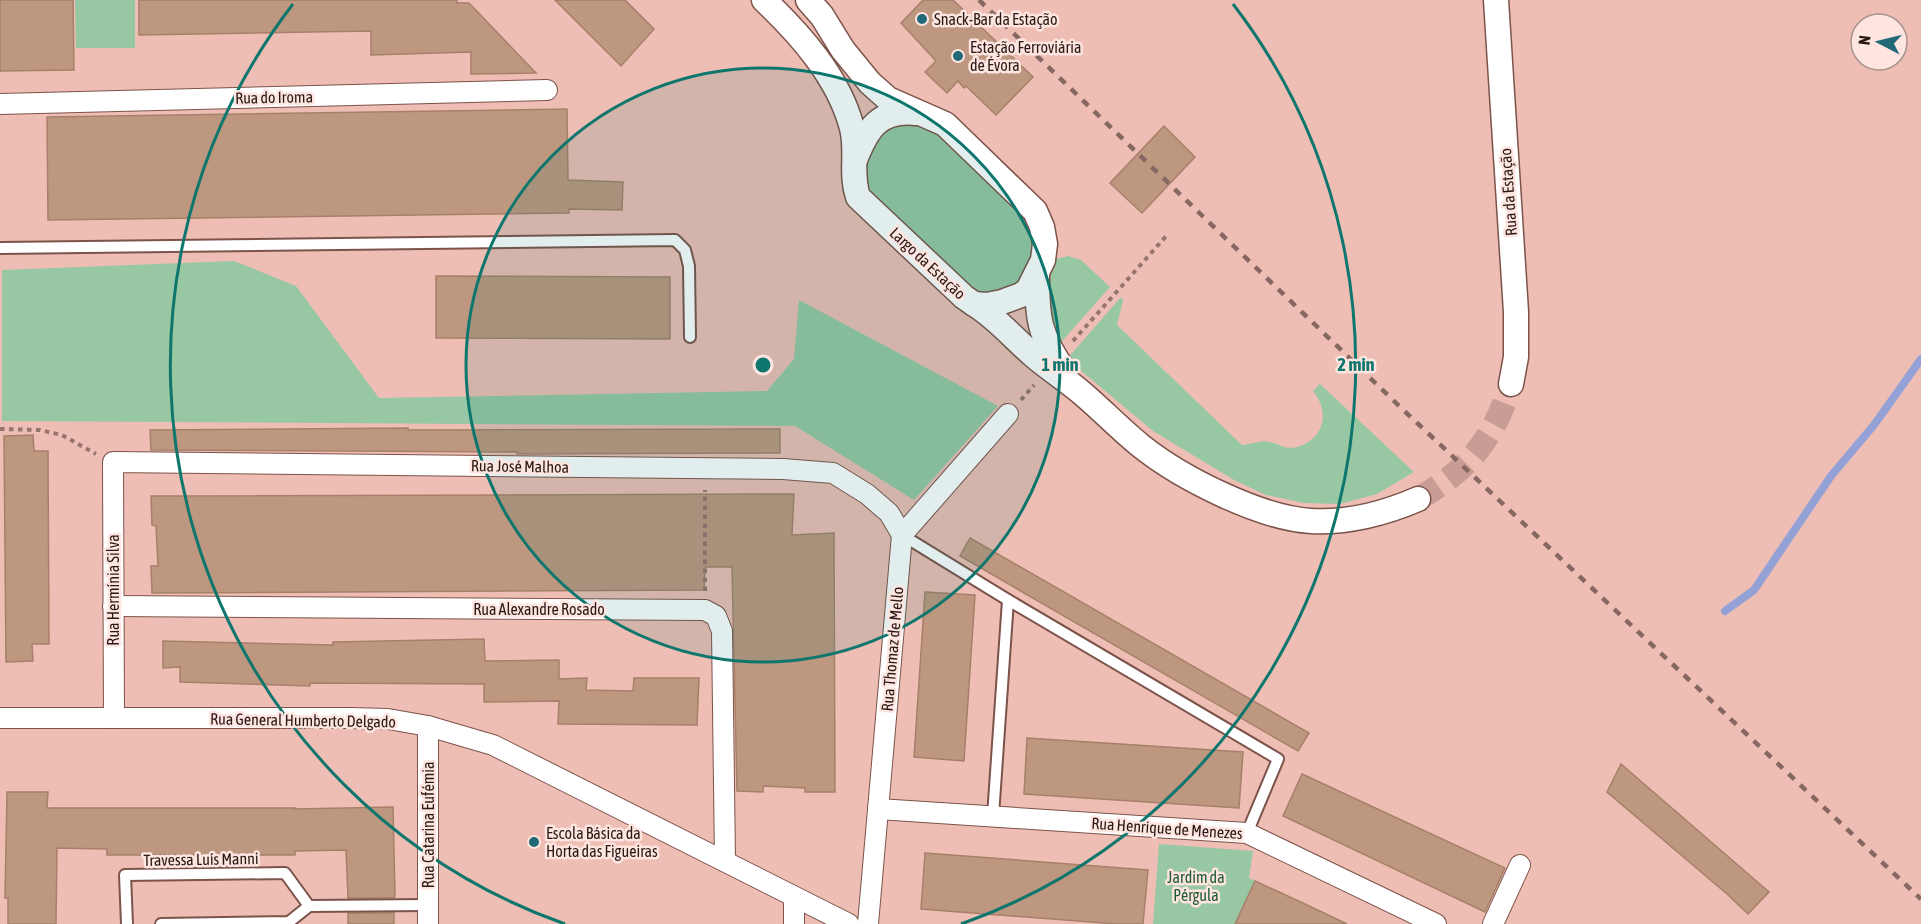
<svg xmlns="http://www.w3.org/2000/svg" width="1921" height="924" font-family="'Asap Condensed',sans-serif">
<rect width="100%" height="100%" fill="#eebeb4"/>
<g fill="#97c7a3">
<path d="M 75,0 L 135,0 L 135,48 L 76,48 Z"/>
<path d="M 902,119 L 941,130 L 1027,213 L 1036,255 L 1020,286 L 975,297 L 867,194 C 860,179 862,153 873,138 C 880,130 893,124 902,119 Z"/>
<path d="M 1068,256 L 1081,260 L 1110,287 L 1056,348 L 1047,327 L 1049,266 L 1056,259 Z"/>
<path d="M 234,261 L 296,286 L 379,398 L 767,391 L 794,359 L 799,300 L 998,406 L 914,500 L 795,426 L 2,421 L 2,270 Z"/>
<path d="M 1121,297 L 1123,301 L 1117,325 L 1242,445 C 1250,444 1262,440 1270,442 C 1280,444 1286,450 1297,447 C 1325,439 1330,412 1313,391 L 1320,384 L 1414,472 L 1377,494 L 1340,504 L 1304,503 L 1266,495 L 1234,480 L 1153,431 L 1067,359 Z"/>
<path d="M 1159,844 L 1253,851 L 1249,878 L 1255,881 L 1235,924 L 1153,924 Z"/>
</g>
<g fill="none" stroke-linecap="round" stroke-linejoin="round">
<path stroke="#93a1d7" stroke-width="8" d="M 1725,611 L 1754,590 L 1831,476 L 1874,425 L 1921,359"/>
</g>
<g fill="#bd977f" stroke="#a68069" stroke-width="1.5">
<path d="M 0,0 L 73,0 L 74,70 L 0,71 Z"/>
<path d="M 139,0 L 457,0 L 457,3 L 469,3 L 536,73 L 471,74 L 471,52 L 371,55 L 371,31 L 139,35 Z"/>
<path d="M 555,0 L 625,0 L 654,29 L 621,66 Z"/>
<path d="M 923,0 L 953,0 L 1033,77 L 996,115 L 966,86 L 964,88 L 958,81 L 947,93 L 925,72 L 936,61 L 901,23 Z"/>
<path d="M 567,109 L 568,180 L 623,182 L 622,210 L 569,209 L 569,213 L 48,220 L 47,117 Z"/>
<path d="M 1164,126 L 1195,157 L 1142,213 L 1110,183 Z"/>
<path d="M 436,276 L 670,277 L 670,339 L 436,338 Z"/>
<path d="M 408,428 L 408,430 L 780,429 L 780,453 L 517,454 L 517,452 L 151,450 L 150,430 Z"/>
<path d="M 33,435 L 34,451 L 48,451 L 49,644 L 32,644 L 33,661 L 6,662 L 4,436 Z"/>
<path d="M 794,494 L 792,535 L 834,533 L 835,792 L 805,792 L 805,788 L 763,786 L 763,792 L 737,791 L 732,567 L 705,567 L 704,590 L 152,593 L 151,566 L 158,566 L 156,526 L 152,525 L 151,496 Z"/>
<path d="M 970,538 L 1309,733 L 1298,751 L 960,556 Z"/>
<path d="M 925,592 L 975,595 L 964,761 L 914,757 Z"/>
<path d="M 484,639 L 485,661 L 559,660 L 559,679 L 587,678 L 586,690 L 633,691 L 634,678 L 699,678 L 697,725 L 558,724 L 559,701 L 484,702 L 484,684 L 310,683 L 310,686 L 180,682 L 180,667 L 163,668 L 163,641 L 333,645 L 333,642 Z"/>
<path d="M 1027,738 L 1243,752 L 1239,808 L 1024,794 Z"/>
<path d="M 1621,764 L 1769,892 L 1748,914 L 1727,894 L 1607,792 Z"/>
<path d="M 1302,774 L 1505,868 L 1485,912 L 1283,816 Z"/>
<path d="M 7,792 L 48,792 L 47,808 L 295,808 L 295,809 L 393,807 L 395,896 L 394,898 L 348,898 L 346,850 L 295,851 L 295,855 L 107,855 L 107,849 L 57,848 L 56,924 L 8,924 L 8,898 L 5,898 Z"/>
<path d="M 925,853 L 1148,870 L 1143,924 L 1117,924 L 921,909 Z"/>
<path d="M 1255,881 L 1305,904 L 1347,924 L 1235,924 Z"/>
<rect x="348" y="913" width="46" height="11"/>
</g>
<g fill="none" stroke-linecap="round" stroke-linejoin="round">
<path stroke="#c79d94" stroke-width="24" stroke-dasharray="24 12" stroke-linecap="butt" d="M 1418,499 C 1469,469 1493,440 1511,384"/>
<defs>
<g id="service">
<path d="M 0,248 L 675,240 L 685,250 L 689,266 L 690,337"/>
<path d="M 902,535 L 1008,600 L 1278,759 L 1247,833"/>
<path d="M 993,816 L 1008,600"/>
<path d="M 127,924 L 125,875 L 285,873 L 309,906"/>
<path d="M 161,924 L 289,922 L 309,906 L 428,905"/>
</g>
<g id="minor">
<path d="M 0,104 L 547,90"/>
<path d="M 113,606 L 705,610 L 716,616 L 722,631 L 725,861"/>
<path d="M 0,718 L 350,718 L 388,719 L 428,726 L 493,745 L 849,924"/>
<path d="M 114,718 L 113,462 L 783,469 L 833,473 L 867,494 L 889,513 L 902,535"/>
<path d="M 878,809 L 1247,833 L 1436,924"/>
<path d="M 428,924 L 428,726"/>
<path d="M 794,924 L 794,897"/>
<path d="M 868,924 L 902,535 L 1008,414"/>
<path d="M 1493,924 L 1520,865"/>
</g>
<g id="tertiary">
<path d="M 764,0 C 801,35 839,78 852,128 C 858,152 850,173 858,197 L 964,297 L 974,304 L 987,305 L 1002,302 L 1021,295 L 1028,290 L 1043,260 L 1045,244 L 1042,227 L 1035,211 L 945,124 L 888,99 L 870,83 L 843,50 L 822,16 L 808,0"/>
<path d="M 1496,0 L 1516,312 L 1516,357 L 1511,384"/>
<path d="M 855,160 C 867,129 879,109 916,113"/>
<path d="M 1037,275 C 1037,318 1039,336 1065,372"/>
<path d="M 974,304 C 997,318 1013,338 1033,355 C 1049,369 1067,380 1083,394 C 1103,411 1121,430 1141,446 C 1181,478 1260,518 1311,521 C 1347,523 1386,513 1418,499"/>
</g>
</defs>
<use href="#service" stroke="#7c534a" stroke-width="14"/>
<use href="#minor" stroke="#7c534a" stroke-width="22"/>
<use href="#tertiary" stroke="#7c534a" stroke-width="27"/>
<g stroke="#97746e" stroke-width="4" stroke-dasharray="4.5 4.5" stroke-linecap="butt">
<path d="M 1073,341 L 1168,234"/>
<path d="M 1021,400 L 1034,385"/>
<path d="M 0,429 L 40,430 L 62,435 L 96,454"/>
<path d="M 705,591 L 705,490"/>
</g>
<use href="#service" stroke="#fff" stroke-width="10"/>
<use href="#minor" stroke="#fff" stroke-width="20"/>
<use href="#tertiary" stroke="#fff" stroke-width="24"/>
<path stroke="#876761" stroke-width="4.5" stroke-dasharray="8 8" stroke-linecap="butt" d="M 979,0 L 1395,402 L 1921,899"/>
</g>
<circle cx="763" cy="365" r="297" fill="#0f766e" fill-opacity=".12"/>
<g fill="none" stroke="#0f766e" stroke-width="3">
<circle cx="763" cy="365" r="297"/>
<path d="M565 924A593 593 0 0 1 293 4M1233 4A593 593 0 0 1 961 924"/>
</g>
<g fill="#216977" stroke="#fee5e0" stroke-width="2">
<circle cx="922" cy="19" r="6"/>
<circle cx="958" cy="56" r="6"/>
<circle cx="534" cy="842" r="6"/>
</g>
<g text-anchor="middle" stroke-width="5" stroke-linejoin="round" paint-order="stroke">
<g font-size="16" fill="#291815" stroke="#fee5e0" text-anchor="start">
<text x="934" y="25">Snack-Bar da Estação</text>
<text x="970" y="53">Estação Ferroviária<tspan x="970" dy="18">de Évora</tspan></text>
<text x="546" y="839">Escola Básica da<tspan x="546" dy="18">Horta das Figueiras</tspan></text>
</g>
<g font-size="16" fill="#291815" stroke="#fee5e0">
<text transform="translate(274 97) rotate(-1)" y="6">Rua do Iroma</text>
<text transform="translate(1508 192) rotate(-94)" y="6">Rua da Estação</text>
<text transform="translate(928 263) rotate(43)" y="6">Largo da Estação</text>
<text transform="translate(520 466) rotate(1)" y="6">Rua José Malhoa</text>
<text transform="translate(113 590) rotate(-90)" y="6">Rua Hermínia Silva</text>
<text x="539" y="615">Rua Alexandre Rosado</text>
<text transform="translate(892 649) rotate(-85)" y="6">Rua Thomaz de Mello</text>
<text transform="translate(303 720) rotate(1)" y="6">Rua General Humberto Delgado</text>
<text transform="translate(428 825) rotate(-90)" y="6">Rua Catarina Eufémia</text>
<text transform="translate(1167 828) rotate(4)" y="6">Rua Henrique de Menezes</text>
<text transform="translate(201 859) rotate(-1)" y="6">Travessa Luís Manni</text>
</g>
<g font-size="16" fill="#1e5a34" stroke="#fee5e0">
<text x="1196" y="883">Jardim da<tspan x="1196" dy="18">Pérgula</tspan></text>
</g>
</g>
<circle cx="763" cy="365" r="9" fill="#0f766e" stroke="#fee5e0" stroke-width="3"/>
<g font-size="18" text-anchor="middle" font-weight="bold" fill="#0f766e" stroke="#fee5e0" stroke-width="5" stroke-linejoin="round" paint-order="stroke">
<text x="1060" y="371">1 min</text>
<text x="1356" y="371">2 min</text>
</g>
<g transform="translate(1879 42) rotate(277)"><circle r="28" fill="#fee5e0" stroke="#a9938f" stroke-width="1.5"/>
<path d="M0-4.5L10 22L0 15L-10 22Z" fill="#216977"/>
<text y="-9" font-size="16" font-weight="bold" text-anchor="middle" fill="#291815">N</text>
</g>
</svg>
